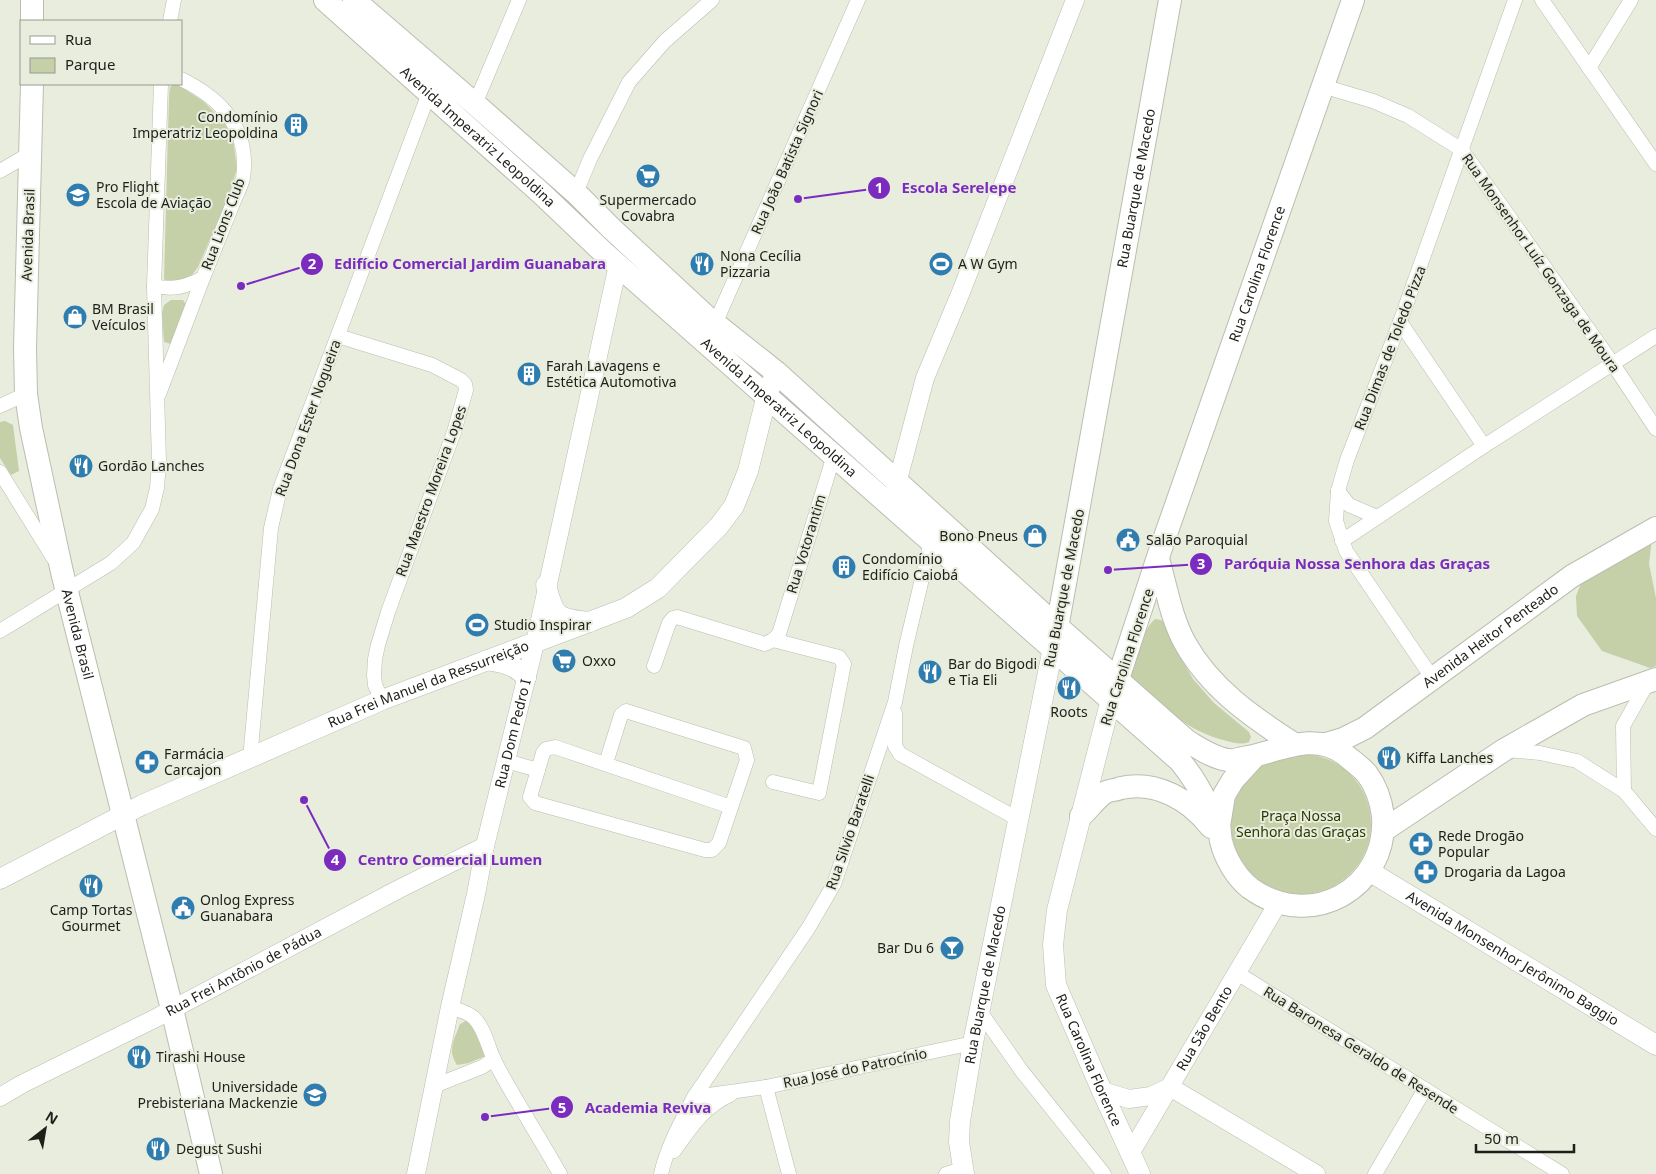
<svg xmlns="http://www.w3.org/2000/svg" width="1656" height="1174" font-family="'Noto Sans',sans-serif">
<rect width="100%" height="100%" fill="#e8edde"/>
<g fill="#c5cfa8">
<path d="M 175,84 L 180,86 L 204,102 L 224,122 L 233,139 L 237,169 L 227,200 L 198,267 L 189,279 L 170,285 L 164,279 L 169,97 L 170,87 Z"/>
<path d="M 171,300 L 183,300 L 187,306 L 176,339 L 171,344 L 164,342 L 162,313 L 164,305 Z"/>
<path d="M 5,421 L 13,425 L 19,471 L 11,475 L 0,458 L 0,422 Z"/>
<path d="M 1652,538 L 1649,564 L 1656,598 L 1656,666 L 1650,668 L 1602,651 L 1577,616 L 1576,596 L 1583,578 Z"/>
<path d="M 1155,619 L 1161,620 L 1166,624 L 1171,641 L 1193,679 L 1214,703 L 1249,732 L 1251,737 L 1249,742 C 1241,745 1235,743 1227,741 C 1187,732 1160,704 1130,678 C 1136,660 1140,633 1155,619 Z"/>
<circle cx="1301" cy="824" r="70"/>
<path d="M 466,1021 L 472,1025 L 485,1056 L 469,1063 L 457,1065 C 447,1049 454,1041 460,1024 Z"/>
</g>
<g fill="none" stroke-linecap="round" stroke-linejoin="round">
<defs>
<g id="minor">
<path d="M 1542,0 L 1656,164"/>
<path d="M 170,21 L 174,0"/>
<path d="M 1589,68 L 1631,0"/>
<path d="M 1322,86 L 1373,101 L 1408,116 L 1462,150 L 1613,364 L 1656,429"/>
<path d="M 475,104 L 519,0"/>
<path d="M 0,171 L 31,153"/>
<path d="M 576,193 L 590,159 L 629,82 L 665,41 L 712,0"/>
<path d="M 154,286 C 174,290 185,287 203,278 C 213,254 222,230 232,206 C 235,197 241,187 243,178 C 250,129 222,99 181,79"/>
<path d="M 1400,322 L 1484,446"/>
<path d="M 715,324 L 858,0"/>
<path d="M 338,336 L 432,365 L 461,380 L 465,384 L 466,390 L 454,432 L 388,612 L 378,645 L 375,659 L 374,675 L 375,685 L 382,700"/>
<path d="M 159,394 L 203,278"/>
<path d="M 0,406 L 26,394"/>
<path d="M 0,472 L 54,559"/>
<path d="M 1338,491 L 1349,505 L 1377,517"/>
<path d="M 1342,541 L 1484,446 L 1656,336"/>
<path d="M 0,631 L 111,563 L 133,543 L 152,509 L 157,488 L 159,462 L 154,286 L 161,84"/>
<path d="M 654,666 L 669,623 L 673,618 L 677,617 L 765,644 L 773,640 L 779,634 L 834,455"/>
<path d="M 1433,679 L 1346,551 L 1336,521 L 1338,491 L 1347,460 L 1400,322 L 1515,0"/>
<path d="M 895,713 L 895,746 L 900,754 L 1018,819"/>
<path d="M 1507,750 L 1540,753 L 1577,761 L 1624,791 L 1656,829"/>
<path d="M 253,758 L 251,748 L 271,528 L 280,489 L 429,93"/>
<path d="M 506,761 L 538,770"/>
<path d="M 606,763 L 621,715 L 626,711 L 744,748 L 747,760 L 719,843 L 712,850 L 705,850 L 535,803 L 530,797 L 543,753 L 546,749 L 555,747 L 731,807"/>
<path d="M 773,782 L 819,793 L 844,664 L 839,657 L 773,640"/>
<path d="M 1624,791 L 1623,726 L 1648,682"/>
<path d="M 1237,973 L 1562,1174"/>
<path d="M 450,1007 C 458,1010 468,1012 474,1018 C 485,1029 488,1047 494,1060 C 514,1099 539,1136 560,1174"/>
<path d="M 979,1010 L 1021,1070 L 1104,1174"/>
<path d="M 434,1086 L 482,1067 L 494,1059"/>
<path d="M 766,1087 L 789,1174"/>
<path d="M 694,1097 L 766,1087 L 973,1043"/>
<path d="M 674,1151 C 689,1130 704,1106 730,1095"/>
<path d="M 661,1174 C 667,1147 681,1122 694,1097 L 809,927 L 834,884 L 895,702 L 906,646 L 931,541"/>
<path d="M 946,1174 L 963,1169"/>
<path d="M 1375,1174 L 1425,1089"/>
</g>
<g id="tertiary">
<path d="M 895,491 L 925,378 L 961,292 L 1075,0"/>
<path d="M 1170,1087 L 1316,1174"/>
<path d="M 1102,1091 L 1129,1099 L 1151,1096 L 1170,1087"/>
<path id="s1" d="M 0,1097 L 22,1084 L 156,1018 L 397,890 L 485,846"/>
<path id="s2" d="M 1130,1154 L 1278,903"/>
<path id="s3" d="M 416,1174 L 450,1007 L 476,894 L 485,846 L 535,643 L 618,265"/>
</g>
<g id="secondary">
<path d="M 546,585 C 554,617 557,619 590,622"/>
<path d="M 487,660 C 501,662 517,665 526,678"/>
<path id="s4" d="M 1111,699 L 1057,910 L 1053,945 L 1056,985 L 1102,1091 L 1140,1174"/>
<path id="s5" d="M 1369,871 L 1656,1045"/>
<path id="s6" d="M 0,879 L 142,805 L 382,700 L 626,608 L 658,588 L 719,526 L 734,506 L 748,471 L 767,395 L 776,372"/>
<path id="s7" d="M 964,1174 L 959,1142 L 960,1121 L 973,1043 L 1053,648"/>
</g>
<g id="primary">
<path id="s8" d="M 325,0 L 541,193 L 603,252 L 1180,761 C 1194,778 1200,790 1210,809 C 1213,814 1217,820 1219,826 C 1220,830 1220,836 1221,841 C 1225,858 1236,877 1250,888 C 1310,932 1388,889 1383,816 C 1381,801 1376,786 1367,774 C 1361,767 1351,760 1344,754 C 1312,730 1276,753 1243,758 C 1238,759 1232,761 1228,760 C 1213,758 1199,748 1187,741 L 1042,613 L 776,372 L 708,318 L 612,229 L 576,193 L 475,104 L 354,0"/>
<path d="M 32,21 L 32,0"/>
<path id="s9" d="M 32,84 L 25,348 L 26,394 L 31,428 L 62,572 L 172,1009 L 211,1174"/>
<path d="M 1158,559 C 1166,586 1171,618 1185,643 C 1210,688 1252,717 1294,744"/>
<path id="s10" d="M 1055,639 L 1170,0"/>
<path id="s11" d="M 1114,691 L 1160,551 L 1353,0"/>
<path id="s12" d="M 1326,744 L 1343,739 L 1365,728 L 1572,576 L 1656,528"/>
<path d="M 1081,816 C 1088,810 1098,796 1106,792 C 1110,790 1117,790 1121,788 C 1156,780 1190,800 1211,827"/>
<path d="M 1219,826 L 1224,795 L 1233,780 L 1254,757"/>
<path d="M 1384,830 L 1504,750 L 1583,705 L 1656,679"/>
</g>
</defs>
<use href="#minor" stroke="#babeb0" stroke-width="15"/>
<use href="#tertiary" stroke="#babeb0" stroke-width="19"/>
<use href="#secondary" stroke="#babeb0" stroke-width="21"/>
<use href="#primary" stroke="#babeb0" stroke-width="24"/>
<use href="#minor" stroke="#fff" stroke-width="14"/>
<use href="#tertiary" stroke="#fff" stroke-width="18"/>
<use href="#secondary" stroke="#fff" stroke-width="20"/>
<use href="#primary" stroke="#fff" stroke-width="22"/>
</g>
<defs>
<symbol id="building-disc" viewBox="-11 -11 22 22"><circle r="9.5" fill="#2f7caf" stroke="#e8edde"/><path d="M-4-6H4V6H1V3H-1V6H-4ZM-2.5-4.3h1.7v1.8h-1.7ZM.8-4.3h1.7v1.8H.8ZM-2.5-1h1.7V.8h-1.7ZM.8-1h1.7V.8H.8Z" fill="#fff"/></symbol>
<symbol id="supermarket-disc" viewBox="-11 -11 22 22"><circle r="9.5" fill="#2f7caf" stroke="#e8edde"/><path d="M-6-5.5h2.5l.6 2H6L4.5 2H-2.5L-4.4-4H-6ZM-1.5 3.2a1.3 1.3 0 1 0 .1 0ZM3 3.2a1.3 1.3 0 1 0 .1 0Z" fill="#fff"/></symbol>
<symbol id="university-disc" viewBox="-11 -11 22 22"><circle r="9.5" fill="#2f7caf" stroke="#e8edde"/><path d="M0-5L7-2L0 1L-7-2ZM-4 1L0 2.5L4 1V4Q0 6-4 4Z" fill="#fff"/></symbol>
<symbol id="restaurant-disc" viewBox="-11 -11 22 22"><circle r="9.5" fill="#2f7caf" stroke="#e8edde"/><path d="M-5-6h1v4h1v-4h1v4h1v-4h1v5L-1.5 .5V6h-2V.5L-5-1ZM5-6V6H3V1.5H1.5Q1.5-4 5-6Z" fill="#fff"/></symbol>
<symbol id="stadium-disc" viewBox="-11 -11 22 22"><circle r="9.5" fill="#2f7caf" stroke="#e8edde"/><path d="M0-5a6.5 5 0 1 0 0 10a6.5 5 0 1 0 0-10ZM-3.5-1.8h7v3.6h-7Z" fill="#fff"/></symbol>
<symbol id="shop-disc" viewBox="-11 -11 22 22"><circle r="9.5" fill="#2f7caf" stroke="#e8edde"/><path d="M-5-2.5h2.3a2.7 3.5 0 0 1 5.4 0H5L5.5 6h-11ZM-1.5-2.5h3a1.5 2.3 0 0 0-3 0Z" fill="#fff"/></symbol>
<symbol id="civic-disc" viewBox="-11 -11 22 22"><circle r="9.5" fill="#2f7caf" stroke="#e8edde"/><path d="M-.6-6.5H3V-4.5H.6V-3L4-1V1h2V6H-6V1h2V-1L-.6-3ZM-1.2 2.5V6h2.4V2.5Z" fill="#fff"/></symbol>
<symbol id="pharmacy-disc" viewBox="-11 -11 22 22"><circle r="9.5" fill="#2f7caf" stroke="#e8edde"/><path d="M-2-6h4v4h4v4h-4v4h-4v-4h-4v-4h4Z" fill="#fff"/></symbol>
<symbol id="bar-disc" viewBox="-11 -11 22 22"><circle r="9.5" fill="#2f7caf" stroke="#e8edde"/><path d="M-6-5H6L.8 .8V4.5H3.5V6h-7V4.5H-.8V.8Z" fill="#fff"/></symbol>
</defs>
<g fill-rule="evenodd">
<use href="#building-disc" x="282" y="111" width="28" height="28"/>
<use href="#supermarket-disc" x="634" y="162" width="28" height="28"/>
<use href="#university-disc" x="64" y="181" width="28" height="28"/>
<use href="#restaurant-disc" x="688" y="250" width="28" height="28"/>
<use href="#stadium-disc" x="927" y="250" width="28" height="28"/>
<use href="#shop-disc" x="61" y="303" width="28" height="28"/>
<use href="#building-disc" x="515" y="360" width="28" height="28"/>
<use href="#restaurant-disc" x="67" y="452" width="28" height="28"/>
<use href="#shop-disc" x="1021" y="522" width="28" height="28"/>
<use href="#civic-disc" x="1114" y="526" width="28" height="28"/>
<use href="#building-disc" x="830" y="553" width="28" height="28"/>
<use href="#stadium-disc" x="463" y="611" width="28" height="28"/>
<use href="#supermarket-disc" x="550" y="647" width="28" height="28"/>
<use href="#restaurant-disc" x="916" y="658" width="28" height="28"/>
<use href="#restaurant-disc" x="1055" y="674" width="28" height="28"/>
<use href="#restaurant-disc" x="1375" y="744" width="28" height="28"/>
<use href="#pharmacy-disc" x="133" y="748" width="28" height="28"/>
<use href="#pharmacy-disc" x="1407" y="830" width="28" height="28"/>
<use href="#pharmacy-disc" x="1412" y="858" width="28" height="28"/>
<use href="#restaurant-disc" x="77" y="872" width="28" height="28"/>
<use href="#civic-disc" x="169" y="894" width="28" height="28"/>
<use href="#bar-disc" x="938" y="934" width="28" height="28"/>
<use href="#restaurant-disc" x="125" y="1043" width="28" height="28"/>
<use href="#university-disc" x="301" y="1081" width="28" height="28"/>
<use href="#restaurant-disc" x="144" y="1135" width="28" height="28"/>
</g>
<g text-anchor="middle" stroke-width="4" stroke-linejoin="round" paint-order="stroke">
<g font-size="14" fill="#1d1f19" stroke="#e8edde" text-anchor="start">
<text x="278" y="122" text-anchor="end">Condomínio<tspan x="278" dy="16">Imperatriz Leopoldina</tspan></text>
<text x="96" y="192">Pro Flight<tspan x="96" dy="16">Escola de Aviação</tspan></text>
<text x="648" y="205" text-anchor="middle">Supermercado<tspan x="648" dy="16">Covabra</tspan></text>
<text x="720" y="261">Nona Cecília<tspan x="720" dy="16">Pizzaria</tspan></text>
<text x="958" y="269">A W Gym</text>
<text x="92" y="314">BM Brasil<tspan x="92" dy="16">Veículos</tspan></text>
<text x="546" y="371">Farah Lavagens e<tspan x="546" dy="16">Estética Automotiva</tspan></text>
<text x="98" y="471">Gordão Lanches</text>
<text x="1018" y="541" text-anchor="end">Bono Pneus</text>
<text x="1146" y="545">Salão Paroquial</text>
<text x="862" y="564">Condomínio<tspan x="862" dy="16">Edifício Caiobá</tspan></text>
<text x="494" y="630">Studio Inspirar</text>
<text x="582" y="666">Oxxo</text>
<text x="948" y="669">Bar do Bigodi<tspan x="948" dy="16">e Tia Eli</tspan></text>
<text x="1069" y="717" text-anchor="middle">Roots</text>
<text x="164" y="759">Farmácia<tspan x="164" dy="16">Carcajon</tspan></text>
<text x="1406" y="763">Kiffa Lanches</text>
<text x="1438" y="841">Rede Drogão<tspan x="1438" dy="16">Popular</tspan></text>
<text x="1444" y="877">Drogaria da Lagoa</text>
<text x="200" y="905">Onlog Express<tspan x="200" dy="16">Guanabara</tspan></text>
<text x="91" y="915" text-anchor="middle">Camp Tortas<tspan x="91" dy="16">Gourmet</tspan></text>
<text x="934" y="953" text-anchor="end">Bar Du 6</text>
<text x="156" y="1062">Tirashi House</text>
<text x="298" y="1092" text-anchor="end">Universidade<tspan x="298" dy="16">Prebisteriana Mackenzie</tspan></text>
<text x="176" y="1154">Degust Sushi</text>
</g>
<g font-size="14" fill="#1d1f19" stroke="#e8edde">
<text dy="5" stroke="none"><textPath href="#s8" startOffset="205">Avenida Imperatriz Leopoldina</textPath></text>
<text transform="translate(787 162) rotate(-66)" y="5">Rua João Batista Signori</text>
<text dy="5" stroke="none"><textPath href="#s10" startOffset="458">Rua Buarque de Macedo</textPath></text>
<text transform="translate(223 224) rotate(-69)" y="5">Rua Lions Club</text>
<text transform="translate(28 235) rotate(-88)" y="5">Avenida Brasil</text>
<text transform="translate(1541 263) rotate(55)" y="5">Rua Monsenhor Luíz Gonzaga de Moura</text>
<text dy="5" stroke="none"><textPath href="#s11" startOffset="441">Rua Carolina Florence</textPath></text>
<text transform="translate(1390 348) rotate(-69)" y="5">Rua Dimas de Toledo Pizza</text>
<text dy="5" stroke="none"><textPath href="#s8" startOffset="610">Avenida Imperatriz Leopoldina</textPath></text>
<text transform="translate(308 418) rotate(-70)" y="5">Rua Dona Ester Nogueira</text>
<text transform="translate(431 491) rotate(-70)" y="5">Rua Maestro Moreira Lopes</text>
<text transform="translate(806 544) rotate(-73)" y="5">Rua Votorantim</text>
<text transform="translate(1064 588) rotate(-79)" y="5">Rua Buarque de Macedo</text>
<text dy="5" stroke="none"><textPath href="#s9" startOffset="556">Avenida Brasil</textPath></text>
<text dy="5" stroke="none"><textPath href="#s12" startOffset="198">Avenida Heitor Penteado</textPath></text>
<text transform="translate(1127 657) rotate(-72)" y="5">Rua Carolina Florence</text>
<text dy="5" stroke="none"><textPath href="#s6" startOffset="471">Rua Frei Manuel da Ressurreição</textPath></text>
<text dy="5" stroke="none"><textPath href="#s3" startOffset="451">Rua Dom Pedro I</textPath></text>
<text transform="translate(850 832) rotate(-71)" y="5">Rua Silvio Baratelli</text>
<text dy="5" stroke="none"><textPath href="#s5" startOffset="168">Avenida Monsenhor Jerônimo Baggio</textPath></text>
<text dy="5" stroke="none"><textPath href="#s1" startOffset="274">Rua Frei Antônio de Pádua</textPath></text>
<text dy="5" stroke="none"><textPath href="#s7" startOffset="192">Rua Buarque de Macedo</textPath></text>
<text dy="5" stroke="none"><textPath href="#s2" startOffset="146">Rua São Bento</textPath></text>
<text transform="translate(1361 1050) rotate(32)" y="5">Rua Baronesa Geraldo de Resende</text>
<text dy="5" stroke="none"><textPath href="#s4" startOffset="375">Rua Carolina Florence</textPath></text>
<text transform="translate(855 1068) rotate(-12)" y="5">Rua José do Patrocínio</text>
</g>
<g font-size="14" fill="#2d3700" stroke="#e8edde">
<text x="1301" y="821">Praça Nossa<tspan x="1301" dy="16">Senhora das Graças</tspan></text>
</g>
</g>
<path fill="none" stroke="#7b2cbf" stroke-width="2" d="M798 199L879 188M241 286L312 264M1108 570L1201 564M304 800L335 860M485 1117L562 1107"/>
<g fill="#7b2cbf" stroke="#e8edde" stroke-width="2">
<circle cx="798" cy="199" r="5"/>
<circle cx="241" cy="286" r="5"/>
<circle cx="1108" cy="570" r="5"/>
<circle cx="304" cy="800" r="5"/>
<circle cx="485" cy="1117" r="5"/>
<circle cx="879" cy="188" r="12"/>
<circle cx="312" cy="264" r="12"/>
<circle cx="1201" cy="564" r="12"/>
<circle cx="335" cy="860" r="12"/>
<circle cx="562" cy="1107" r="12"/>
</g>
<g font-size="15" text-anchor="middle" font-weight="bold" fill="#fff">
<text x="879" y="193">1</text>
<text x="312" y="269">2</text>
<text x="1201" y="569">3</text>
<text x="335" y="865">4</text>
<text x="562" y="1113">5</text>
</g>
<g font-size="15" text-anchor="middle" font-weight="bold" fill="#7b2cbf" stroke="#e8edde" stroke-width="4" stroke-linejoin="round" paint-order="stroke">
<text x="959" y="193">Escola Serelepe</text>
<text x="470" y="269">Edifício Comercial Jardim Guanabara</text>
<text x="1357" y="569">Paróquia Nossa Senhora das Graças</text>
<text x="450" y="865">Centro Comercial Lumen</text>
<text x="648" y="1113">Academia Reviva</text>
</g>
<rect x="20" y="20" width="162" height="65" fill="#e8edde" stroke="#979b8f"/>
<rect x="30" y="36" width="25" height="8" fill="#ffffff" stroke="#979b8f"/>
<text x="65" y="45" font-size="15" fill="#1d1f19">Rua</text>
<rect x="30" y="58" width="25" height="15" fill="#c5cfa8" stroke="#979b8f"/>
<text x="65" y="70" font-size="15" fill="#1d1f19">Parque</text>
<g transform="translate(45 1129) rotate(31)" stroke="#e8edde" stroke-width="4" paint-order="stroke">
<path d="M0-4L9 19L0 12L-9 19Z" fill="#1d1f19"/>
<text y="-8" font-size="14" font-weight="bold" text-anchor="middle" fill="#1d1f19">N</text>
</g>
<path d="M1476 1144v8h98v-8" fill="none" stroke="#1d1f19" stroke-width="2.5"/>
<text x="1484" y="1144" font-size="15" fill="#1d1f19" stroke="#e8edde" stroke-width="4" paint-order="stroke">50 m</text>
</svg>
